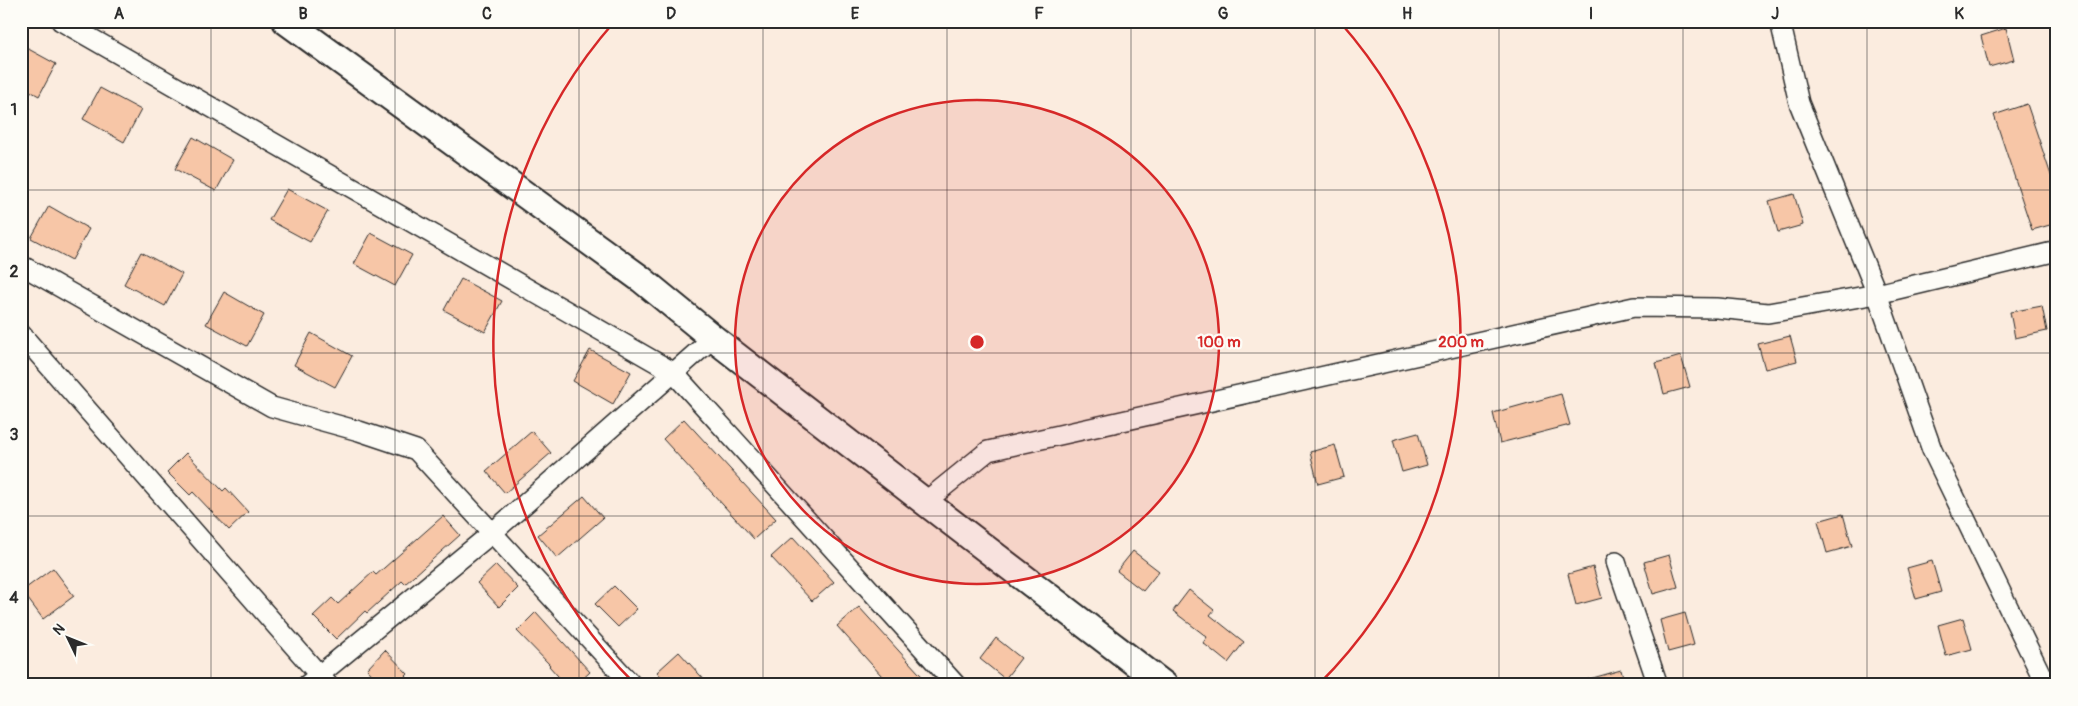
<svg xmlns="http://www.w3.org/2000/svg" width="2078" height="706" font-family="Pangolin,sans-serif">
<rect width="100%" height="100%" fill="#fbecdf"/>
<filter id="ink" filterUnits="userSpaceOnUse"><feTurbulence type="fractalNoise" baseFrequency=".02" numOctaves="2"/><feDisplacementMap in="SourceGraphic" scale="10" xChannelSelector="R" yChannelSelector="G"/><feConvolveMatrix kernelMatrix="1 2 1 2 8 2 1 2 1" color-interpolation-filters="sRGB"/></filter>
<g filter="url(#ink)">
<g fill="#f7c6a7" stroke="#2b2b2b">
<path d="M 2006,28 L 2014,60 L 1989,67 L 1981,36 Z"/>
<path d="M 21,45 L 56,64 L 39,96 L 21,86 Z"/>
<path d="M 100,88 L 141,110 L 124,142 L 83,119 Z"/>
<path d="M 2027,104 L 2057,193 L 2057,223 L 2032,230 L 1994,115 Z"/>
<path d="M 193,137 L 233,160 L 216,191 L 175,169 Z"/>
<path d="M 287,189 L 328,211 L 310,242 L 269,220 Z"/>
<path d="M 1794,194 L 1803,225 L 1778,232 L 1769,201 Z"/>
<path d="M 49,206 L 89,229 L 72,260 L 31,238 Z"/>
<path d="M 371,233 L 412,255 L 395,286 L 354,264 Z"/>
<path d="M 141,252 L 182,274 L 165,306 L 124,284 Z"/>
<path d="M 461,279 L 502,301 L 485,332 L 444,310 Z"/>
<path d="M 224,292 L 264,315 L 247,346 L 206,324 Z"/>
<path d="M 2042,306 L 2047,331 L 2015,338 L 2010,312 Z"/>
<path d="M 311,333 L 352,356 L 335,387 L 294,365 Z"/>
<path d="M 1790,336 L 1797,361 L 1765,369 L 1758,344 Z"/>
<path d="M 590,350 L 631,372 L 613,404 L 573,381 Z"/>
<path d="M 1681,356 L 1690,387 L 1664,394 L 1656,363 Z"/>
<path d="M 1561,394 L 1570,425 L 1500,443 L 1493,413 Z"/>
<path d="M 684,419 L 776,519 L 754,539 L 663,439 Z"/>
<path d="M 532,431 L 551,453 L 505,493 L 486,471 Z"/>
<path d="M 1418,433 L 1427,465 L 1402,472 L 1393,440 Z"/>
<path d="M 1335,445 L 1344,477 L 1318,484 L 1310,452 Z"/>
<path d="M 186,453 L 223,491 L 226,488 L 248,512 L 229,530 L 193,492 L 190,495 L 167,472 Z"/>
<path d="M 584,496 L 603,518 L 557,558 L 538,535 Z"/>
<path d="M 1843,514 L 1852,546 L 1827,553 L 1818,521 Z"/>
<path d="M 443,516 L 460,535 L 405,584 L 402,581 L 367,613 L 365,611 L 336,639 L 313,616 L 332,598 L 338,604 L 373,572 L 376,575 Z"/>
<path d="M 793,537 L 834,582 L 812,601 L 771,557 Z"/>
<path d="M 1133,551 L 1159,571 L 1143,591 L 1117,571 Z"/>
<path d="M 1669,555 L 1678,587 L 1653,594 L 1644,562 Z"/>
<path d="M 1932,561 L 1941,592 L 1916,599 L 1907,568 Z"/>
<path d="M 496,565 L 518,588 L 499,607 L 477,583 Z"/>
<path d="M 1593,567 L 1602,598 L 1576,605 L 1568,574 Z"/>
<path d="M 53,568 L 74,596 L 43,619 L 22,591 Z"/>
<path d="M 614,586 L 637,609 L 618,627 L 595,604 Z"/>
<path d="M 1189,590 L 1214,610 L 1210,615 L 1244,642 L 1228,663 L 1203,643 L 1207,637 L 1173,611 Z"/>
<path d="M 859,607 L 908,661 L 930,685 L 890,685 L 837,626 Z"/>
<path d="M 536,612 L 590,672 L 576,685 L 566,685 L 549,666 L 550,665 L 517,631 Z"/>
<path d="M 1685,613 L 1694,645 L 1668,652 L 1660,620 Z"/>
<path d="M 1963,618 L 1972,649 L 1946,656 L 1938,625 Z"/>
<path d="M 996,638 L 1021,658 L 1005,679 L 980,659 Z"/>
<path d="M 385,650 L 408,674 L 397,685 L 382,685 L 367,669 Z"/>
<path d="M 679,652 L 709,685 L 669,685 L 657,672 Z"/>
<path d="M 1621,670 L 1625,685 L 1583,685 L 1582,681 Z"/>
</g>
<g fill="none" stroke-linecap="round" stroke-linejoin="round">
<defs>
<g id="street">
<path d="M 61,21 L 673,372 L 956,685"/>
<path d="M 1780,21 L 1799,103 L 1877,294 L 1932,450 L 2046,685"/>
<path d="M 21,265 L 272,407 L 359,431 L 416,450 L 632,685"/>
<path d="M 21,334 L 328,685"/>
<path d="M 925,502 L 988,451 L 1634,307 L 1717,308 L 1768,313 L 1877,294 L 2057,251"/>
<path d="M 1616,562 L 1658,685"/>
<path d="M 307,685 L 492,533 L 713,338"/>
</g>
<path id="secondary" d="M 286,21 L 641,279 L 713,338 L 925,502 L 1164,685"/>
</defs>
<use href="#street" stroke="#2b2b2b" stroke-width="22"/>
<use href="#secondary" stroke="#2b2b2b" stroke-width="30"/>
<use href="#street" stroke="#fdfcf7" stroke-width="19"/>
<use href="#secondary" stroke="#fdfcf7" stroke-width="26"/>
</g>
</g>
<path fill="none" stroke="#2b2b2b" stroke-width="1" stroke-opacity="0.55" d="M 211,21 L 211,685M 395,21 L 395,685M 579,21 L 579,685M 763,21 L 763,685M 947,21 L 947,685M 1131,21 L 1131,685M 1315,21 L 1315,685M 1499,21 L 1499,685M 1683,21 L 1683,685M 1867,21 L 1867,685M 21,190 L 2057,190M 21,353 L 2057,353M 21,516 L 2057,516"/>
<circle cx="977" cy="342" r="242" fill="#d62828" fill-opacity=".12"/>
<g fill="none" stroke="#d62828" stroke-width="2.5">
<circle cx="977" cy="342" r="242"/>
<path d="M635 684A484 484 0 0 1 615 21M1339 21A484 484 0 0 1 1319 684"/>
</g>
<circle cx="977" cy="342" r="8" fill="#d62828" stroke="#fdfcf7" stroke-width="2.5"/>
<g font-size="15" text-anchor="middle" font-weight="bold" fill="#d62828" stroke="#fdfcf7" stroke-width="4.5" stroke-linejoin="round" paint-order="stroke">
<text x="1219" y="347">100 m</text>
<text x="1461" y="347">200 m</text>
</g>
<rect width="2078" height="706" fill="none" stroke="#fdfcf7" stroke-width="55"/>
<g transform="translate(68 638) rotate(313)" stroke="#fdfcf7" stroke-width="4" paint-order="stroke">
<path d="M0-4L9 19L0 12L-9 19Z" fill="#2b2b2b"/>
<text y="-8" font-size="14" font-weight="bold" text-anchor="middle" fill="#2b2b2b">N</text>
</g>
<rect x="28" y="28" width="2022" height="650" fill="none" stroke="#2b2b2b" stroke-width="2"/>
<g font-size="16" text-anchor="middle" font-weight="bold" fill="#2b2b2b">
<text x="119" y="19">A</text>
<text x="303" y="19">B</text>
<text x="487" y="19">C</text>
<text x="671" y="19">D</text>
<text x="855" y="19">E</text>
<text x="1039" y="19">F</text>
<text x="1223" y="19">G</text>
<text x="1407" y="19">H</text>
<text x="1591" y="19">I</text>
<text x="1775" y="19">J</text>
<text x="1959" y="19">K</text>
<text x="14" y="115">1</text>
<text x="14" y="277">2</text>
<text x="14" y="440">3</text>
<text x="14" y="603">4</text>
</g>
</svg>
